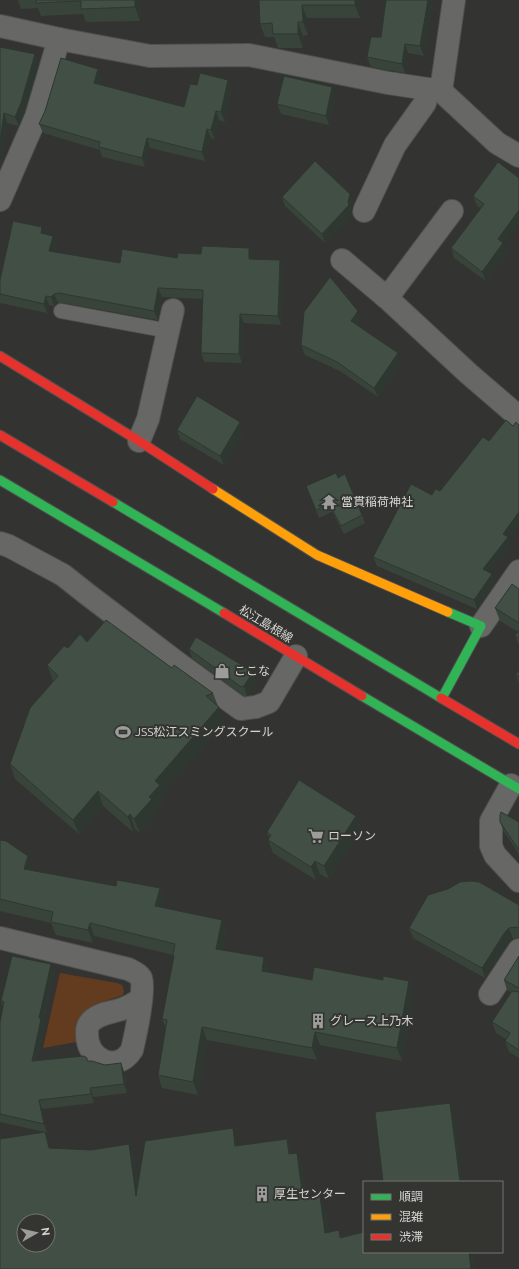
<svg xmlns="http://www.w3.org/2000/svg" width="519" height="1269" font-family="Ubuntu,'Noto Sans JP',sans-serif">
<rect width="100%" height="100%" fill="#333332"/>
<path fill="#633b1f" d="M 60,973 L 117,983 L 122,985 L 124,991 L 123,995 L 120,996 C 111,1000 101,1001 93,1006 C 81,1013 77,1029 76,1042 L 43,1048 Z"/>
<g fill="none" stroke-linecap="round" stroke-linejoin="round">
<defs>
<path id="lane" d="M 61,311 L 169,331"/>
<g id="street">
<path d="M 0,26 L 59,39 L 150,56 L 249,55 L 388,83 L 441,91 L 497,143 L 519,156"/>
<path d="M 441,91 L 454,0"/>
<path d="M 0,200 L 36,117 L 59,39"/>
<path d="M 364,211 L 395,145 L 425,103 L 428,89"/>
<path d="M 342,260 L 387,298 L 469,374 L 519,417"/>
<path d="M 387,298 L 452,211"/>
<path d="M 139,441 L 148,419 L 173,310"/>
<path d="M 0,543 L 9,546 L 63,575 L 87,594 L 179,664 L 241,709 L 256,707 L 269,702 L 296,656"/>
<path d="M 481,626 L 519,571"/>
<path d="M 511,785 L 491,821 L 491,846 L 495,855 L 519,881"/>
<path d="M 0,938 L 128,969 C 132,971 138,973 141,978 C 146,987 135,1037 132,1050 C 117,1074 86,1060 87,1033 C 87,1030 87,1027 89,1024 C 96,1013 111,1013 122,1009 C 129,1007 135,1003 141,999"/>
<path d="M 490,994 L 519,950"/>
</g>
<g id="fast">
<path d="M 0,480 L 224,613"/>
<path d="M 113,502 L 441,698"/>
<path d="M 362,696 L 519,789"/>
<path d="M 442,698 L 481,626 L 448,612"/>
</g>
<path id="slow" d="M 213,489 L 317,555 L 448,612"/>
<g id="jam">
<path d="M 0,356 L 139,441 L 213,489"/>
<path d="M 0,435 L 113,502"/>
<path d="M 224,613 L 362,696"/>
<path d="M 441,698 L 519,744"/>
</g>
</defs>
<use href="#lane" stroke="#50504f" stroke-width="16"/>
<use href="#street" stroke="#50504f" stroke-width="24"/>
<use href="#fast" stroke="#50504f" stroke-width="11"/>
<use href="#slow" stroke="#50504f" stroke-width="11"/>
<use href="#jam" stroke="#50504f" stroke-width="11"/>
<use href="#lane" stroke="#676866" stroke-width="14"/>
<use href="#street" stroke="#676866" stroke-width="22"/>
<use href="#fast" stroke="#30b455" stroke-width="9"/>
<use href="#slow" stroke="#ff9f0a" stroke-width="9"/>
<use href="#jam" stroke="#e5322d" stroke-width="9"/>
</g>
<g fill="#38443a">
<path d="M 18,0 L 139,0 L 140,21 L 86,22 L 83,14 L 41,16 L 38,8 L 21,9 Z"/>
<path d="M 259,0 L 360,0 L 360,18 L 307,18 L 308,35 L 303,36 L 303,48 L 278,48 L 274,37 L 265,37 L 260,24 Z"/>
<path d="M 433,0 L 424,56 L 408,53 L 405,73 L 371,67 L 367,57 L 381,37 Z"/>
<path d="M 0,47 L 35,54 L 39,64 L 24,113 L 19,126 L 7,123 L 1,165 L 0,169 Z"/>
<path d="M 98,69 L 102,79 L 100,85 L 184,107 L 197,85 L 228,80 L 232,89 L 225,122 L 219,120 L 215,140 L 211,138 L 205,161 L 150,148 L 145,167 L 102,157 L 100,150 L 43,133 L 39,124 Z"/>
<path d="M 336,97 L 329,125 L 281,114 L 277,104 Z"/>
<path d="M 498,162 L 504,245 L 507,253 L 486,281 L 454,258 L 451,248 L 481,208 L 477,206 L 473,196 Z"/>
<path d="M 282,197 L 354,203 L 352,212 L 352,214 L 325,243 L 285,206 Z"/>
<path d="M 45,234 L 53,236 L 56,245 L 55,252 L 120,263 L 177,258 L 201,254 L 249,248 L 253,259 L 284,269 L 281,325 L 244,323 L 242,363 L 204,362 L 201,353 L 203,299 L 162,297 L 158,320 L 63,303 L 58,303 L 54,306 L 49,305 L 47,313 L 0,303 L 0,280 Z"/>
<path d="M 361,320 L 357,325 L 401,363 L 378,397 L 340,371 L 305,355 L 301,345 Z"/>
<path d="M 513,426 L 509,540 L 511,547 L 490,573 L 495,583 L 477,609 L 377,566 L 373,557 L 432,495 L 440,491 L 489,441 Z"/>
<path d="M 177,430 L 244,432 L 224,465 L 180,439 Z"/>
<path d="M 338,478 L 362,515 L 365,523 L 344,534 L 332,512 L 319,518 L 306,486 Z"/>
<path d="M 519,589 L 519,645 L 515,636 L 518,632 L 500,621 L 495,608 Z"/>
<path d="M 87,642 L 172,668 L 213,693 L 224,722 L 163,793 L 165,799 L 156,811 L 157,814 L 140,833 L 135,829 L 133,832 L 103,806 L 79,834 L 15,779 L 10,764 L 53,681 L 47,665 L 68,648 Z"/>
<path d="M 189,649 L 253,672 L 256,682 L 247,696 L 244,696 L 192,658 Z"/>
<path d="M 519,669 L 519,683 L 516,675 Z"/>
<path d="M 356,816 L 361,828 L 329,879 L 320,874 L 316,880 L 273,853 L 268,840 L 269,838 L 267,832 Z"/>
<path d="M 500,822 L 519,822 L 519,854 L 504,832 Z"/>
<path d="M 0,840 L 28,856 L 32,869 L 32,871 L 116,886 L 160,888 L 165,901 L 163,908 L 222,920 L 226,933 L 223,950 L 264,957 L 269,969 L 268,972 L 312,980 L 409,981 L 414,994 L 402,1061 L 320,1045 L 317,1060 L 207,1040 L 198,1095 L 162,1088 L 158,1075 L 166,1028 L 162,1019 L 174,959 L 173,955 L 94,936 L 93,943 L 56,935 L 51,923 L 0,911 Z"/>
<path d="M 519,905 L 519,938 L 513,939 L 509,943 L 485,978 L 413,938 L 409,928 Z"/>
<path d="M 519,956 L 519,1058 L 509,1052 L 505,1041 L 506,1039 L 496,1033 L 492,1022 L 511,992 L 507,990 L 504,980 Z"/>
<path d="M 51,964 L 54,973 L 43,1024 L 45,1028 L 37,1061 L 88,1061 L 105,1065 L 121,1063 L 124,1072 L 127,1093 L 93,1097 L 94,1103 L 42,1109 L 47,1133 L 45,1132 L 51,1148 L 135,1158 L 138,1184 L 238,1143 L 239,1146 L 287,1139 L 292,1153 L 297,1153 L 302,1167 L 306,1198 L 326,1211 L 329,1232 L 339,1230 L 341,1237 L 472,1252 L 474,1269 L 0,1269 L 44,1132 L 0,1122 L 0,1022 L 3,1007 L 1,1001 Z"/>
</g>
<g fill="#2e3730">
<path d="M 135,0 L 139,0 L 140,21 L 135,7 Z"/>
<path d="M 355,0 L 360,0 L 360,18 L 355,5 Z"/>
<path d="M 428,0 L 433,0 L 424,56 L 420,46 Z"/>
<path d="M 302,5 L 307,18 L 308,35 L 303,22 Z"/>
<path d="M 298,22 L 303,36 L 303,48 L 298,34 Z"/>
<path d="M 405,44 L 408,53 L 405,73 L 402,64 Z"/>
<path d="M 35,54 L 39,64 L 24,113 L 19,126 L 15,117 Z"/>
<path d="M 98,69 L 102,79 L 98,93 L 94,83 Z"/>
<path d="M 228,80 L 232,89 L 225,122 L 221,112 Z"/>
<path d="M 332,87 L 336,97 L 329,125 L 326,116 Z"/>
<path d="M 216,111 L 219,120 L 215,140 L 211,130 Z"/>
<path d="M 4,113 L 7,123 L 1,165 L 0,169 L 0,142 Z"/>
<path d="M 207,129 L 211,138 L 205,161 L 202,152 Z"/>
<path d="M 147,138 L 150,148 L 145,167 L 142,158 Z"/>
<path d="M 350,194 L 354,203 L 352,212 L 352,214 L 325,243 L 322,234 L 348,202 Z"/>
<path d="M 519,210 L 519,224 L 504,245 L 507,253 L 486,281 L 482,272 L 498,239 Z"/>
<path d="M 42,227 L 46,237 L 41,233 Z"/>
<path d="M 53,236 L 56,245 L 53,261 L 49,251 Z"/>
<path d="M 249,248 L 253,258 L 253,268 L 249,259 Z"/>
<path d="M 280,260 L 284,269 L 281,325 L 278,316 Z"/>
<path d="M 158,288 L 162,297 L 158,320 L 154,311 Z"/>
<path d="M 54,294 L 58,303 L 54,306 L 51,297 Z"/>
<path d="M 46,296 L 49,305 L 47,313 L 44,304 Z"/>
<path d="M 358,311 L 361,320 L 354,330 L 351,321 Z"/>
<path d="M 240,314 L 244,323 L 242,363 L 239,354 Z"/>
<path d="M 398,353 L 401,363 L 378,397 L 374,388 Z"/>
<path d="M 240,422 L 244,432 L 224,465 L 220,456 Z"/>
<path d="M 519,512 L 519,526 L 509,540 L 511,547 L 487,578 L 483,569 L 503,534 Z"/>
<path d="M 492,574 L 495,583 L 477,609 L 474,600 Z"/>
<path d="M 253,672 L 256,682 L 247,696 L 244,686 Z"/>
<path d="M 219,707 L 224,722 L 163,793 L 165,799 L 156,811 L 157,814 L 140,833 L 134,819 L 149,797 L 155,781 Z"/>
<path d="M 0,770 L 3,777 L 0,790 Z"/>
<path d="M 98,791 L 103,806 L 79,834 L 73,820 Z"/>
<path d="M 130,814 L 135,829 L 133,832 L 128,817 Z"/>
<path d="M 356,816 L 361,828 L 329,879 L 324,866 Z"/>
<path d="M 28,856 L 32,869 L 29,882 L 24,869 Z"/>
<path d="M 315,861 L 320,874 L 316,880 L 311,867 Z"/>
<path d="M 160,888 L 165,901 L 160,919 L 155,906 Z"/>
<path d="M 222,920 L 226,933 L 221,961 L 216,949 Z"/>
<path d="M 90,923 L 94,936 L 93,943 L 88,930 Z"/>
<path d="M 509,928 L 513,939 L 509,943 L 485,978 L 482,968 L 505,932 Z"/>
<path d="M 264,957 L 269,969 L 267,984 L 262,971 Z"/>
<path d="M 51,964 L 54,973 L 43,1024 L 45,1028 L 35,1070 L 32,1061 L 39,1018 Z"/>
<path d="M 409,981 L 414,994 L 402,1061 L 397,1048 Z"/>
<path d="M 202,1027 L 207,1040 L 198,1095 L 193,1082 Z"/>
<path d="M 315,1032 L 320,1045 L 317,1060 L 312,1048 Z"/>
<path d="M 121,1063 L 124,1072 L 127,1093 L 124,1084 Z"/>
<path d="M 90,1088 L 93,1097 L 94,1103 L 91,1094 Z"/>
<path d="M 39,1100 L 42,1109 L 47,1133 L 44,1124 Z"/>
<path d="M 450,1103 L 455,1117 L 463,1182 L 460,1182 Z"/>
<path d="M 233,1128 L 238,1143 L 240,1161 L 235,1146 Z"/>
<path d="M 45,1132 L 51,1146 L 54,1162 L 49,1148 Z"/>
<path d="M 287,1139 L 293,1154 L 289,1154 Z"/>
<path d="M 129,1144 L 135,1158 L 141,1211 L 136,1196 Z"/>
<path d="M 297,1153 L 302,1167 L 308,1214 L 303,1199 Z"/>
<path d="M 320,1196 L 326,1211 L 331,1248 L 325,1233 Z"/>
<path d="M 469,1252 L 472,1252 L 474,1269 L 471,1269 Z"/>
</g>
<g fill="#414f44" stroke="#2e3730" fill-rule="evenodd">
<path d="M 36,0 L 135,0 L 135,7 L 81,9 L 81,1 L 36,3 Z"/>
<path d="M 259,0 L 355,0 L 355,5 L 302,5 L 303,22 L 298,22 L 298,34 L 273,34 L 272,23 L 260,24 Z"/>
<path d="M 386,0 L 428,0 L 420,46 L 405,44 L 402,64 L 367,57 L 371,37 L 381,37 Z"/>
<path d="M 0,47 L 35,54 L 21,103 L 15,117 L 4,113 L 0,142 Z"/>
<path d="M 61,58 L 98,69 L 94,83 L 184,107 L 190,84 L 197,85 L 200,73 L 228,80 L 221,112 L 216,111 L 211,130 L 207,129 L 202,152 L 147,138 L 142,158 L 99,147 L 100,142 L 39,124 L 45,111 Z"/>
<path d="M 284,76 L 332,87 L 326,116 L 277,104 Z"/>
<path d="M 315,161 L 350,194 L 348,202 L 349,205 L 322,234 L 282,197 Z"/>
<path d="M 498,162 L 519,178 L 519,210 L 498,239 L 503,243 L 482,272 L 451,248 L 484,204 L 473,196 Z"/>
<path d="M 13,221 L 42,227 L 41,233 L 53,236 L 49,251 L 120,263 L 122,249 L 177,258 L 178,253 L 201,254 L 202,246 L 249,248 L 249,259 L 280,260 L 278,316 L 240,314 L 239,354 L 201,353 L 203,290 L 158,288 L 154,311 L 59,293 L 54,294 L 51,297 L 46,296 L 44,304 L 0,294 L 0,280 Z"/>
<path d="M 330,277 L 358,311 L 351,321 L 398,353 L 374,388 L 337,362 L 301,345 L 304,312 Z"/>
<path d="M 197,396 L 240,422 L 220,456 L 177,430 Z"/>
<path d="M 506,420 L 513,426 L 516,422 L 519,425 L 519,512 L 503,534 L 508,537 L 483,569 L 492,574 L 474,600 L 373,557 L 411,484 L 432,495 L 435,489 L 440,491 L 483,437 L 489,441 Z"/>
<path d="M 336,473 L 338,478 L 345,474 L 362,515 L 341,526 L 329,504 L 316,510 L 306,486 Z"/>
<path d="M 512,584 L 519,589 L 519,623 L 495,608 Z"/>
<path d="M 106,620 L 172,668 L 174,665 L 213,693 L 206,696 L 219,707 L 155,781 L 160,785 L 149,797 L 152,799 L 134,819 L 130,814 L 128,817 L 98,791 L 73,820 L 10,764 L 30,708 L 58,676 L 47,665 L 64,646 L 68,648 L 80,634 L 87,642 Z"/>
<path d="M 519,630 L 519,638 L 515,636 Z"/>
<path d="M 196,637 L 253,672 L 244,686 L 241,687 L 189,649 Z"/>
<path d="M 519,669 L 519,677 L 516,675 Z"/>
<path d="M 299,780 L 356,816 L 324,866 L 315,861 L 311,867 L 268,840 L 271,835 L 267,832 Z"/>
<path d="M 501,812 L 519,822 L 519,850 L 500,822 L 500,815 Z"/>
<path d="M 0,840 L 6,841 L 28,856 L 24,869 L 116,886 L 117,880 L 160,888 L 155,906 L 222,920 L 216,949 L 264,957 L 262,971 L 312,980 L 314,967 L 383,980 L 383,976 L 409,981 L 397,1048 L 315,1032 L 312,1048 L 202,1027 L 193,1082 L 158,1075 L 167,1020 L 162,1019 L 174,956 L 173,956 L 175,944 L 90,923 L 88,930 L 51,922 L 53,912 L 0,899 Z"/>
<path d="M 471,881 L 479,882 L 519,905 L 519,928 L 516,927 L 509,928 L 505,932 L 482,968 L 409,928 L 428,895 L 448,889 L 460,882 Z"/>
<path d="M 12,956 L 51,964 L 39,1018 L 41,1019 L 32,1061 L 84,1056 L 87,1058 L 87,1061 L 92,1061 L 105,1065 L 121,1063 L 124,1084 L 90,1088 L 91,1094 L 39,1100 L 44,1124 L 0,1114 L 0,1022 L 4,1002 L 1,1001 Z"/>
<path d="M 519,956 L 519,988 L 504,980 Z"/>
<path d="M 512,991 L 519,992 L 519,1050 L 505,1041 L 510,1033 L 492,1022 Z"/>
<path d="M 450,1103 L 460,1182 L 383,1182 L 375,1112 Z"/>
<path d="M 233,1128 L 235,1146 L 287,1139 L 289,1154 L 297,1153 L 303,1199 L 320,1196 L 325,1233 L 339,1230 L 340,1238 L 364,1232 L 364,1252 L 469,1252 L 471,1269 L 0,1269 L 0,1139 L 45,1132 L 49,1148 L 91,1150 L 129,1144 L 136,1196 L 145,1141 ZM 24,1221 L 48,1221 L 48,1245 L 24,1245 Z"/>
</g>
<defs>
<symbol id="temple-bare" viewBox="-9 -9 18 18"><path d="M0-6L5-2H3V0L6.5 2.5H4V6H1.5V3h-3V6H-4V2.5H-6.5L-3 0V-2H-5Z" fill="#9c9c9b" stroke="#343431" stroke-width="2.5" paint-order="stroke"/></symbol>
<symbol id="shop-bare" viewBox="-9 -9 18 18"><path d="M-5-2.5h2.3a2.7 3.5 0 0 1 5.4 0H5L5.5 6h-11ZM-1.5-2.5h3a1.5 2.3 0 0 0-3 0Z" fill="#9c9c9b" stroke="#343431" stroke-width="2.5" paint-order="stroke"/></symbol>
<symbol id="stadium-bare" viewBox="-9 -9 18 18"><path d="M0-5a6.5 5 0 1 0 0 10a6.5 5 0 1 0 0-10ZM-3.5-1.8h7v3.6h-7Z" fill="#9c9c9b" stroke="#343431" stroke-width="2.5" paint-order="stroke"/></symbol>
<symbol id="supermarket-bare" viewBox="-9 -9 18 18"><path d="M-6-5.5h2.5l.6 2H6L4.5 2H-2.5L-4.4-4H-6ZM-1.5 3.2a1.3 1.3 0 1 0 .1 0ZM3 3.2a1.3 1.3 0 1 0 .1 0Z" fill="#9c9c9b" stroke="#343431" stroke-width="2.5" paint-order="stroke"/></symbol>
<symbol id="building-bare" viewBox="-9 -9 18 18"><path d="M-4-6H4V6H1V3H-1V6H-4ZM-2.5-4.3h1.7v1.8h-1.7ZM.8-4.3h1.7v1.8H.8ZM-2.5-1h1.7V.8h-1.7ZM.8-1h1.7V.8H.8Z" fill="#9c9c9b" stroke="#343431" stroke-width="2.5" paint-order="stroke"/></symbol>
</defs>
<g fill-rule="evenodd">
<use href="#temple-bare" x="318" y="491" width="22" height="22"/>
<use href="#shop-bare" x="211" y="660" width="22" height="22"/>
<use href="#stadium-bare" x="112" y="721" width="22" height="22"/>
<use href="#supermarket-bare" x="305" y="825" width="22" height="22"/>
<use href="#building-bare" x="307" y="1010" width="22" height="22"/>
<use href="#building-bare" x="251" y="1183" width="22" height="22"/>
</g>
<g text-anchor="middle" stroke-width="4" stroke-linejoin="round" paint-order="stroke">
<g font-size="12" fill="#d5d5d3" stroke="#343431" text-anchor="start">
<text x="341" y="506">當貫稲荷神社</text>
<text x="234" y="675">ここな</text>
<text x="135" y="736">JSS松江スミングスクール</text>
<text x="328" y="840">ローソン</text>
<text x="330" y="1025">グレース上乃木</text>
<text x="274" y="1198">厚生センター</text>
</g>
<g font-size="12" fill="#d5d5d3" stroke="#343431">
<text transform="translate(266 624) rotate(31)" y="4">松江島根線</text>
</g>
</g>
<rect x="363" y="1181" width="140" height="72" fill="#343431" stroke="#747472"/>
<rect x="371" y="1194" width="20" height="6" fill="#30b455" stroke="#747472"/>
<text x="399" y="1201" font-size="12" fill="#d5d5d3">順調</text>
<rect x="371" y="1214" width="20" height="6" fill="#ff9f0a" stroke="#747472"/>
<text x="399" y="1221" font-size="12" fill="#d5d5d3">混雑</text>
<rect x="371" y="1234" width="20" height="6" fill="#e5322d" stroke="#747472"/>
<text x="399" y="1241" font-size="12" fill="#d5d5d3">渋滞</text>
<g transform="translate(36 1233) rotate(82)"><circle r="19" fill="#343431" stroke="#747472"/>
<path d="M0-3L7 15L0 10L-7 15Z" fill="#9c9c9b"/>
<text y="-6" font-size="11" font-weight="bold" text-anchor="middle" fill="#d5d5d3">N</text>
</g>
</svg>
